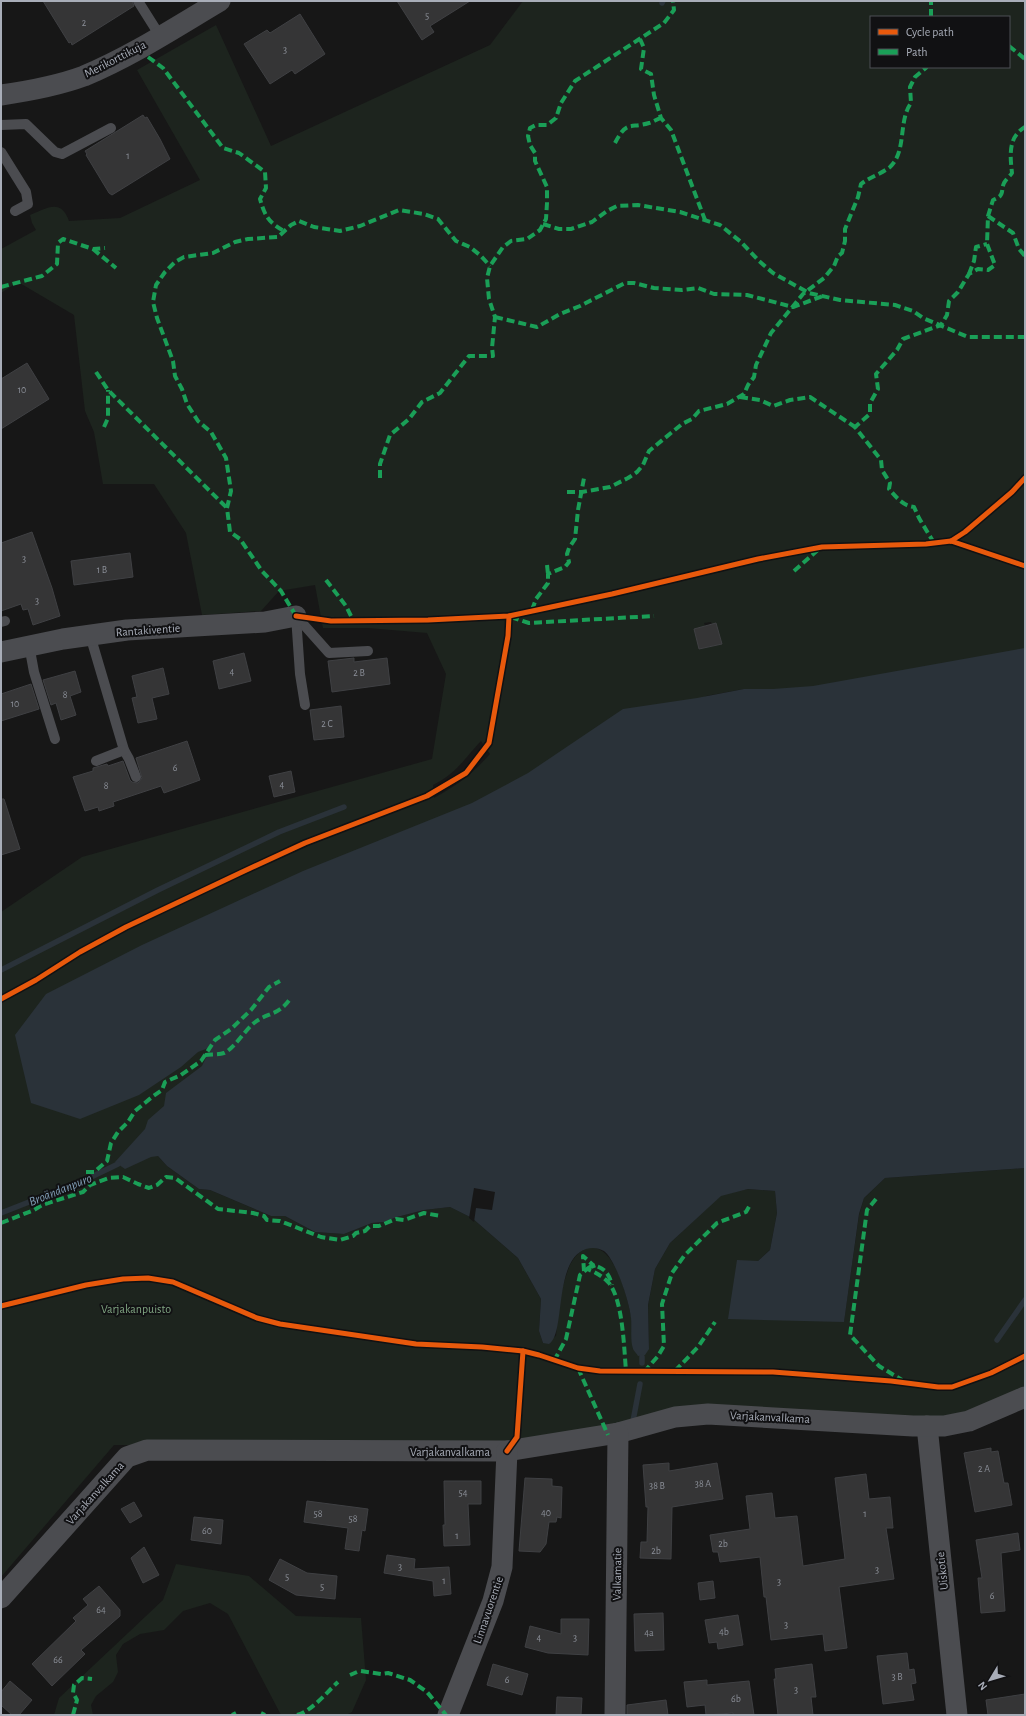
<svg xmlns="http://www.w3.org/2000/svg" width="1026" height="1716" font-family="'Alegreya Sans',sans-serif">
<rect width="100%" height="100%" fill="#171717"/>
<g fill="#1d241e" fill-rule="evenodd">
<path d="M 523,1 L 1025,1 L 1025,745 L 756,689 L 744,689 L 706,696 L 150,1147 L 167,1166 L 199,1189 L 210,1190 L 271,1216 L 285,1216 L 315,1232 L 344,1234 L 372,1223 L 384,1222 L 397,1217 L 424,1210 L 450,1207 L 472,1218 L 518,1258 L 541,1299 L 539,1331 L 543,1343 L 556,1336 C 558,1314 560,1291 568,1270 C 571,1261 578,1251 587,1248 C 614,1241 627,1296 631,1316 C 633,1326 632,1338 633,1349 L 649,1349 L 648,1305 L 655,1269 L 670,1243 L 721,1195 L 748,1189 L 775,1191 L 777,1213 L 770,1250 L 758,1261 L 844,1321 L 859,1215 L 864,1198 L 885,1178 L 1025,1168 L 1025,1389 L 954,1421 L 616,1425 L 485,1447 L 114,1445 L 1,1577 L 1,912 L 82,857 L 432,759 L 446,674 L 427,633 L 368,628 L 323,628 L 315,585 L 279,591 L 261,611 L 202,615 L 186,533 L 154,484 L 103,484 L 94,432 L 85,411 L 74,315 L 18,282 L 1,293 L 1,249 L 36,230 L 32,223 L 30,215 C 47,208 61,198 69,221 L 120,218 L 200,180 L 137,70 L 216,25 L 271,146 L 490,45 ZM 871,17 L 1009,17 L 1009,67 L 871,67 ZM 711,622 L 721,644 L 699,649 L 694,629 L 705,626 L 704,623 ZM 481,741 L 490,754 C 470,776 459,784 434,798 L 433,785 C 458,772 463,760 481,741 Z"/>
<path d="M 176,1564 L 249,1576 L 296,1616 L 361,1618 L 366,1680 L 352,1712 L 346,1715 L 281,1715 L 228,1614 L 210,1603 L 183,1611 L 164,1630 L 140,1634 L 123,1644 L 116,1655 L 118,1672 L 113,1682 L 96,1696 L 91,1705 L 93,1715 L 54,1715 L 59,1698 L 163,1600 Z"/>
</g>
<path fill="#2a3239" d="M 1025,648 L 1025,1168 L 885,1178 L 864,1198 L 859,1214 L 844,1322 L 728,1319 L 737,1260 L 758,1261 L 770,1250 L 777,1213 L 775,1191 L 748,1189 L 721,1196 L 670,1243 L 655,1269 L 648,1305 L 649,1349 L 645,1355 L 638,1356 C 637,1354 634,1351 633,1349 C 630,1340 632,1328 631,1318 C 630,1304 616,1260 604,1251 C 598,1248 593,1247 586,1249 C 553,1260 566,1334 549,1344 L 543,1343 L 539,1331 L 541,1299 L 518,1258 L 472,1218 L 450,1207 L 424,1210 L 397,1217 L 384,1222 L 372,1223 L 344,1234 L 315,1232 L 285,1216 L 271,1216 L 210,1190 L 199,1189 L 167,1166 L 158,1156 L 151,1157 L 125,1169 L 115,1162 L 145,1129 L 148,1120 L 164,1106 L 166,1093 L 202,1066 L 211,1047 L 198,1052 L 181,1067 L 139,1095 L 80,1119 L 31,1103 L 15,1035 L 46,994 L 142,945 L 303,871 L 472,803 L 528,773 L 623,709 L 697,698 L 744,689 L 773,689 L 813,686 Z"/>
<path fill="#171717" d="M 474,1188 L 495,1192 L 492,1210 L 476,1208 L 474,1222 L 469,1218 Z"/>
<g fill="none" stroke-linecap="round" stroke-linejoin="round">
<g stroke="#2a3239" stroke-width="5.5">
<path d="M 662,3 L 663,1"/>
<path d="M 1,970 L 158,890 L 279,832 L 344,807"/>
<path d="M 1,1213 L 85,1180 L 118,1164"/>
<path d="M 997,1340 L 1025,1300"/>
<path d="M 642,1357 L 642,1363"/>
<path d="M 633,1421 L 640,1384"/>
</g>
</g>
<g fill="#353536" stroke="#3f4043">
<path d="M 43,1 L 132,1 L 134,6 L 72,45 L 71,42 L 69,43 Z"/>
<path d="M 397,1 L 470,1 L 430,26 L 434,32 L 422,40 Z"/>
<path d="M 300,14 L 325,54 L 295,74 L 292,70 L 270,84 L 244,44 L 267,30 L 270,33 Z"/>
<path d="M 143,115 L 145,118 L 147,117 L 160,139 L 170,159 L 112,195 L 109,193 L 86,155 L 87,154 L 85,151 Z"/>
<path d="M 27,363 L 49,399 L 1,429 L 1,379 Z"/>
<path d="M 32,532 L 52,588 L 60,616 L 33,625 L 28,609 L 23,610 L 21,604 L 1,611 L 1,543 Z"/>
<path d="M 130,553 L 133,577 L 74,585 L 71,561 Z"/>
<path d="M 716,623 L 722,644 L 699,649 L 694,629 Z"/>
<path d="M 244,653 L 251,681 L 219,689 L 213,661 Z"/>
<path d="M 354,658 L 354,662 L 387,658 L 390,684 L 332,692 L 328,661 Z"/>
<path d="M 163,668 L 169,694 L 152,698 L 157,719 L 138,723 L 132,698 L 137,697 L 132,676 Z"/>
<path d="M 75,671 L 81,692 L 70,696 L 76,715 L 61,720 L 56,703 L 51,705 L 43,680 Z"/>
<path d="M 31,684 L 39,709 L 1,721 L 1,694 Z"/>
<path d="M 341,706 L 344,737 L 314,740 L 310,710 Z"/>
<path d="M 187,741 L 200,780 L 164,793 L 161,786 L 113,802 L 114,806 L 99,811 L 98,807 L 85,811 L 73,777 L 93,771 L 93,768 L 107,764 L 108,766 L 123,761 L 130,780 L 132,782 L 138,783 L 142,778 L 136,758 Z"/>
<path d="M 291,771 L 295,792 L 274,797 L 269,776 Z"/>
<path d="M 1,799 L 4,799 L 20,849 L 1,855 Z"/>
<path d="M 991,1448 L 991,1452 L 998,1451 L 1004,1483 L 1008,1483 L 1012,1505 L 975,1512 L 964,1453 Z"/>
<path d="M 669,1463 L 669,1471 L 717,1463 L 723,1499 L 672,1507 L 671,1559 L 640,1558 L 641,1542 L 647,1542 L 648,1507 L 646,1507 L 643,1465 Z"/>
<path d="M 866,1474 L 869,1499 L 890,1497 L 893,1528 L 886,1528 L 894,1579 L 839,1587 L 847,1648 L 825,1651 L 823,1634 L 771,1640 L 766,1597 L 764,1597 L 760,1557 L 720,1562 L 718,1552 L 713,1552 L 710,1535 L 750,1529 L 746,1496 L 772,1493 L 775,1518 L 797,1516 L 803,1566 L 845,1559 L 835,1478 Z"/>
<path d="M 525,1478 L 552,1479 L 552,1486 L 562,1487 L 561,1518 L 557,1517 L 556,1522 L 549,1522 L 546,1544 L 540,1552 L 519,1551 Z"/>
<path d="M 444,1481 L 481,1481 L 481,1504 L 468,1504 L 470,1545 L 444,1546 L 443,1525 L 445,1525 Z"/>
<path d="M 307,1501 L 368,1509 L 365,1531 L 362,1530 L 359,1551 L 345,1549 L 348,1528 L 304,1522 Z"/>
<path d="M 134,1502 L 142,1516 L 130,1523 L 121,1509 Z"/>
<path d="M 194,1517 L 223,1520 L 221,1544 L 191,1540 Z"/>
<path d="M 1018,1533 L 1020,1550 L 1001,1553 L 1005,1611 L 981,1613 L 978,1578 L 982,1578 L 976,1540 Z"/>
<path d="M 144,1547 L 159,1575 L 143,1583 L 131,1558 Z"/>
<path d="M 387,1555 L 415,1559 L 414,1569 L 449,1567 L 451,1594 L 434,1596 L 433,1581 L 384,1573 Z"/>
<path d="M 280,1559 L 307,1573 L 337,1576 L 335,1599 L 296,1595 L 269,1580 Z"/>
<path d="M 713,1581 L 715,1598 L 700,1600 L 698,1583 Z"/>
<path d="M 99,1586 L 120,1610 L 120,1616 L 81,1650 L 85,1654 L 52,1686 L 32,1664 L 76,1621 L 73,1618 L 88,1605 L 83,1599 Z"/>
<path d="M 663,1613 L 664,1650 L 635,1651 L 634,1614 Z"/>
<path d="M 738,1615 L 743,1645 L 718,1649 L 717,1642 L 709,1643 L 705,1620 Z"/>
<path d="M 561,1619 L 589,1619 L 588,1655 L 548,1653 L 525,1647 L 530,1626 L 561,1634 Z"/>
<path d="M 907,1653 L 909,1670 L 914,1669 L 916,1683 L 911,1684 L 914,1700 L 883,1704 L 877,1656 Z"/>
<path d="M 493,1664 L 528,1674 L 522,1695 L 487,1685 Z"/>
<path d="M 812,1664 L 816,1697 L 811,1697 L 813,1715 L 778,1715 L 774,1679 L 776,1679 L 775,1669 Z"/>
<path d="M 707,1680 L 707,1685 L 749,1681 L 754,1715 L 733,1715 L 733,1713 L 706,1715 L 705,1705 L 687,1707 L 684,1682 Z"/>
<path d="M 10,1681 L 32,1700 L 19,1715 L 12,1715 L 1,1705 L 1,1692 Z"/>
<path d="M 1025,1694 L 1025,1715 L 988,1715 L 986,1700 Z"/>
<path d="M 557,1697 L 582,1698 L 581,1715 L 556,1715 Z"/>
<path d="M 666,1700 L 668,1715 L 627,1715 L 627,1705 Z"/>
</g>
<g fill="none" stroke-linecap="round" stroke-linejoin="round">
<g stroke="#4b4c50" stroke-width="10">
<path d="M 138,1 L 160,36"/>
<path d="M 1,125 L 26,124 L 55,152 L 62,154 L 111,128"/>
<path d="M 1,152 L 26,192 L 28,204 L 15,211"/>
<path d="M 296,616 L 329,653 L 368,651"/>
<path d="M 296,616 L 300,674 L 305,705"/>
<path d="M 1,622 L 5,621"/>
<path d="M 90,635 L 124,750 L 129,759 L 136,777"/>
<path d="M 29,645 L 34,672 L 55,739"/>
<path d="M 96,761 L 124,750"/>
</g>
<g stroke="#4b4c50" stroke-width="21">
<path d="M 1,95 C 29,91 57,86 84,76 C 132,56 176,27 220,1"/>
<path d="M 1,652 L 63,639 L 127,630 L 265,622 L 296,616"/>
<path d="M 927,1426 L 957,1715"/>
<path d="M 1,1598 L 127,1457 L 147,1450 L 507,1451 L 618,1433 L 675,1417 L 708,1414 L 913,1426 L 944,1426 L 969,1421 L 1025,1397"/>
<path d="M 448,1715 L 493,1601 L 502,1567 L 507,1451"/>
<path d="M 615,1715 L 618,1433"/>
</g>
<g stroke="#1a9f57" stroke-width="4" stroke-dasharray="8 4" stroke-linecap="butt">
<path d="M 931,17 L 931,1"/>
<path d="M 640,39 L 644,48 L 641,69 L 651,74 L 654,95 L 661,118 L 671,130 L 705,220"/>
<path d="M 1009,46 L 1025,59"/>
<path d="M 148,57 L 163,68 L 223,148 L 239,153 L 265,172 L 266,188 L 260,199 C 265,216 268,222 284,231"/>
<path d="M 615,143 C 627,120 629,129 649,123 C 653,122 657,119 661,118"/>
<path d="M 988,216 L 1013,233 L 1019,249 L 1025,256"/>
<path d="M 543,224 L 559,229 L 571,229 L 592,222 L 607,211 L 617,206 L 638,205 L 680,212 L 720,225 L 741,242 L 759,261 L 773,273 L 809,293 L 840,300 L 895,305 L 913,311 L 923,318 L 968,337 L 1025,337"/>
<path d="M 93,249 L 116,268"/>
<path d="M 969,274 L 974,261 L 976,247 L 987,244"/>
<path d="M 1,287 L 42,276 L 57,264 L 58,243 L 63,239 L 93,249 L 105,248"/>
<path d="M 495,317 L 537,327 L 560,314 L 580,306 L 625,283 L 634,283 L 654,288 L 682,290 L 698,288 L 714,294 L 747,295 L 793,307 L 823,296"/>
<path d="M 96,372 L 108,390 L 227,508"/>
<path d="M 740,397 L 760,400 L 773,406 L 790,400 L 810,397 L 855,427"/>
<path d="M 104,427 L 108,418 L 108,390"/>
<path d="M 380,478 L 380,464 L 390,435 L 409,419 L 422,402 L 440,393 L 469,356 L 493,356 L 492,348 L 495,317 L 489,299 L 487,278 L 490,266 L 503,247 L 511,241 L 527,239 L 540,230 L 546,219 L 547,203 L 547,187 L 535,161 L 535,153 L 530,145 L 528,136 L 530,128 L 536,125 L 547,125 L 556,118 L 561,103 L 575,81 L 664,23 L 674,10 L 673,1"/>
<path d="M 567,492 L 582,492 L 610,487 L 628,478 L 637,472 L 643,465 L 649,451 L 682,424 L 692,419 L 699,411 L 727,404 L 744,394 L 748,385 L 754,377 L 756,365 L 771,333 L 803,294 L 824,278 L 834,266 L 838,256 L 842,253 L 845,241 L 845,229 L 858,197 L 861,184 C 870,177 881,174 890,167 C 907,151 898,121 911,103 L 910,87 L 915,77 L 927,67"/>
<path d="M 934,543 L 919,518 L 914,507 C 903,506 896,497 889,489 L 890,483 L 882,470 L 881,460 L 855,427 L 870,414 L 870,403 L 878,389 L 876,374 L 897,350 L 903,339 L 941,325 L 947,315 L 949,301 L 958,292 L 969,274 L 978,269 L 988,270 L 995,265 L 987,244 L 988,216 L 993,200 C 1006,195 1000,192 1004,183 C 1006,179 1010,176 1012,173 C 1010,155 1008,137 1025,127"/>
<path d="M 547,565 L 548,574"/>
<path d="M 794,571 L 819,549"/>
<path d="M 326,580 L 346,606 L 353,620"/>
<path d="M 532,610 L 536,599 L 548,583 L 548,574 L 565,567 L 569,562 L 567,554 L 569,548 L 575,539 L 578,510 L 584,478"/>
<path d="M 296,616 L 281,591 L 262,571 L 240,539 L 230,532 L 227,508 L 231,491 L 226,458 L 211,432 L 198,421 L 187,404 L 182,389 L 175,376 L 173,361 L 157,318 L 153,302 L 156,285 L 165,272 L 175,262 L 184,257 L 213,253 L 235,242 L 248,239 L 278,237 L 291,225 L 299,221 L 314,227 L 340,231 L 360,226 L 399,210 L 424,214 L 438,219 L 456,241 L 470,247 L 481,256 L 490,266"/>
<path d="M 511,617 L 529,623 L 654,616"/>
<path d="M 205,1055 C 211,1054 218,1055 224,1053 C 235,1048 244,1031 254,1023 C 268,1012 278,1016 290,999"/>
<path d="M 86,1172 L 94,1172 L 107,1161 L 111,1143 L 118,1132 L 128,1122 L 135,1111 L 152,1097 L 162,1090 L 165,1082 L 181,1075 L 201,1061 L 215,1040 L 231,1029 L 251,1010 L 269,987 L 280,981"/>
<path d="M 876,1199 L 867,1210 L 850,1335 L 879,1366 L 902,1380"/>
<path d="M 1,1223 L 34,1210 L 42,1205 L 83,1192 L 90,1185 L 109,1178 L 123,1177 L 138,1184 L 149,1188 L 157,1185 L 166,1177 L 175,1178 L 218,1209 L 253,1213 L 264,1216 L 267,1220 L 280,1221 L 321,1237 L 340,1240 L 353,1236 L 356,1233 L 365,1231 L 370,1226 L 379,1226 L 396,1219 L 404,1220 L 424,1213 L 441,1216"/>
<path d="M 587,1269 L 593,1265 C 605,1268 609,1274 612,1285"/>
<path d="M 584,1271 L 583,1256 L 593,1265 L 594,1268"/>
<path d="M 554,1361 L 566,1339 L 580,1275 L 587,1269 C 595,1272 602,1276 608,1282 C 623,1298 624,1349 626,1371"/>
<path d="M 578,1368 L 608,1435"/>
<path d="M 675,1371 L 698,1347 L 715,1322"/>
<path d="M 644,1372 L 658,1356 L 664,1346 L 662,1304 L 672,1273 L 684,1256 L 717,1223 L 746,1212 L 750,1205"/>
<path d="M 361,1671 L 381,1674 L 388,1673 L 410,1680 L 427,1692 L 446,1715"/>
<path d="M 350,1675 L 357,1672"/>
<path d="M 261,1713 L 265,1715"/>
<path d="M 73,1715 L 77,1700 L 73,1693 L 74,1685 L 82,1678 L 92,1679"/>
<path d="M 232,1715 L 236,1713"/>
<path d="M 297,1715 C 312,1711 326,1693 338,1682"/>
</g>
<defs>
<g id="cycleway">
<path d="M 951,541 L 965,532 L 1012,492 L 1025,478"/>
<path d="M 296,616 L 331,621 L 428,620 L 509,616 L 612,594 L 758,559 L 822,547 L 926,544 L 951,541 L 1025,566"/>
<path d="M 1,999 L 36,980 L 80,952 L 126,927 L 240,873 L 305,843 L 427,796 L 466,773 L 489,743 L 508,636 L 509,616"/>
<path d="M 1,1306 L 86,1285 L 123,1279 L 148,1278 L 173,1282 L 257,1318 L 280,1324 L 416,1344 L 482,1347 L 523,1351 L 539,1355 L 578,1368 L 600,1371 L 773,1372 L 891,1381 L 938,1387 L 952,1387 L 991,1373 L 1025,1356"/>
<path d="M 507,1451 L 517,1437 L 523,1351"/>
</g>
</defs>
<use href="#cycleway" stroke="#111113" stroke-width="8"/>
<use href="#cycleway" stroke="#e8590c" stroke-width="5"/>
</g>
<g text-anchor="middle" stroke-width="4" stroke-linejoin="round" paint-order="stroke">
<g font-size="10" fill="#8b8f98">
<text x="427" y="19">5</text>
<text x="84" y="26">2</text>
<text x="285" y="53">3</text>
<text x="128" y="159">1</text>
<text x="22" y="393">10</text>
<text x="24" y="562">3</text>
<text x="102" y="573">1 B</text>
<text x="37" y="604">3</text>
<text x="232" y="675">4</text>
<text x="359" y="676">2 B</text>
<text x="65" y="698">8</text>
<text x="15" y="707">10</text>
<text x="327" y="727">2 C</text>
<text x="175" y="771">6</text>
<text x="282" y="788">4</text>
<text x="106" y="789">8</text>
<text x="984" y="1472">2 A</text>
<text x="703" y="1487">38 A</text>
<text x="657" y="1489">38 B</text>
<text x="463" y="1496">54</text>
<text x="546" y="1516">40</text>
<text x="318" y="1517">58</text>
<text x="865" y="1517">1</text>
<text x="353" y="1522">58</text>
<text x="207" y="1534">60</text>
<text x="457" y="1539">1</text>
<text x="723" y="1547">2b</text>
<text x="656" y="1554">2b</text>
<text x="400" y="1570">3</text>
<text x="877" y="1573">3</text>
<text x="287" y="1580">5</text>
<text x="444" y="1584">1</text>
<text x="779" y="1585">3</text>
<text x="322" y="1590">5</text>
<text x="992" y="1599">6</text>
<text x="101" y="1613">64</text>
<text x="786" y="1628">3</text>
<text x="724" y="1635">4b</text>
<text x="649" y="1636">4a</text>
<text x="539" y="1641">4</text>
<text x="575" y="1641">3</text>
<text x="58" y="1663">66</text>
<text x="897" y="1680">3 B</text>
<text x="507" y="1683">6</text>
<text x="796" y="1693">3</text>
<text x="736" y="1702">6b</text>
</g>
<g font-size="12" fill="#a8adb8" stroke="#111113">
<text transform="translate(115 59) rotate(-27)" y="4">Merikorttikuja</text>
<text transform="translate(148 630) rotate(-4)" y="4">Rantakiventie</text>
<text transform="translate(770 1417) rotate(3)" y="4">Varjakanvalkama</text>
<text x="450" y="1456">Varjakanvalkama</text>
<text transform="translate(95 1493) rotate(-48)" y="4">Varjakanvalkama</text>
<text transform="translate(942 1571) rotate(-96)" y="4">Uiskotie</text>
<text transform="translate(617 1574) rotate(-89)" y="4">Valkamatie</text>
<text transform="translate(488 1610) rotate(-71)" y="4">Linnavuorentie</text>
</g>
<g font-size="12" fill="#7fa381" stroke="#111113">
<text x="136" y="1313">Varjakanpuisto</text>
</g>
<g font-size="13" font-style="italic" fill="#7f9bb3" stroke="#111113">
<text transform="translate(60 1189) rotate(-22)" y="5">Broändanpuro</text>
</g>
</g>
<rect width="1026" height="1716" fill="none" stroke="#a8adb8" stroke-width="4"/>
<rect x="870" y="16" width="140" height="52" fill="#111113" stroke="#4d4f55"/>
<rect x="878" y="29" width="20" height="6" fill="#e8590c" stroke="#4d4f55"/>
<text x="906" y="36" font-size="12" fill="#a8adb8">Cycle path</text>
<rect x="878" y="49" width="20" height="6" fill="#1a9f57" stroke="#4d4f55"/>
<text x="906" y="56" font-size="12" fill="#a8adb8">Path</text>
<g transform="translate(990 1680) rotate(232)" stroke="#111113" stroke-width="3" paint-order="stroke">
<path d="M0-3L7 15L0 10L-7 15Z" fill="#a8adb8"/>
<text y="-6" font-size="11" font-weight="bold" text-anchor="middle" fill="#a8adb8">N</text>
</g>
</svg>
